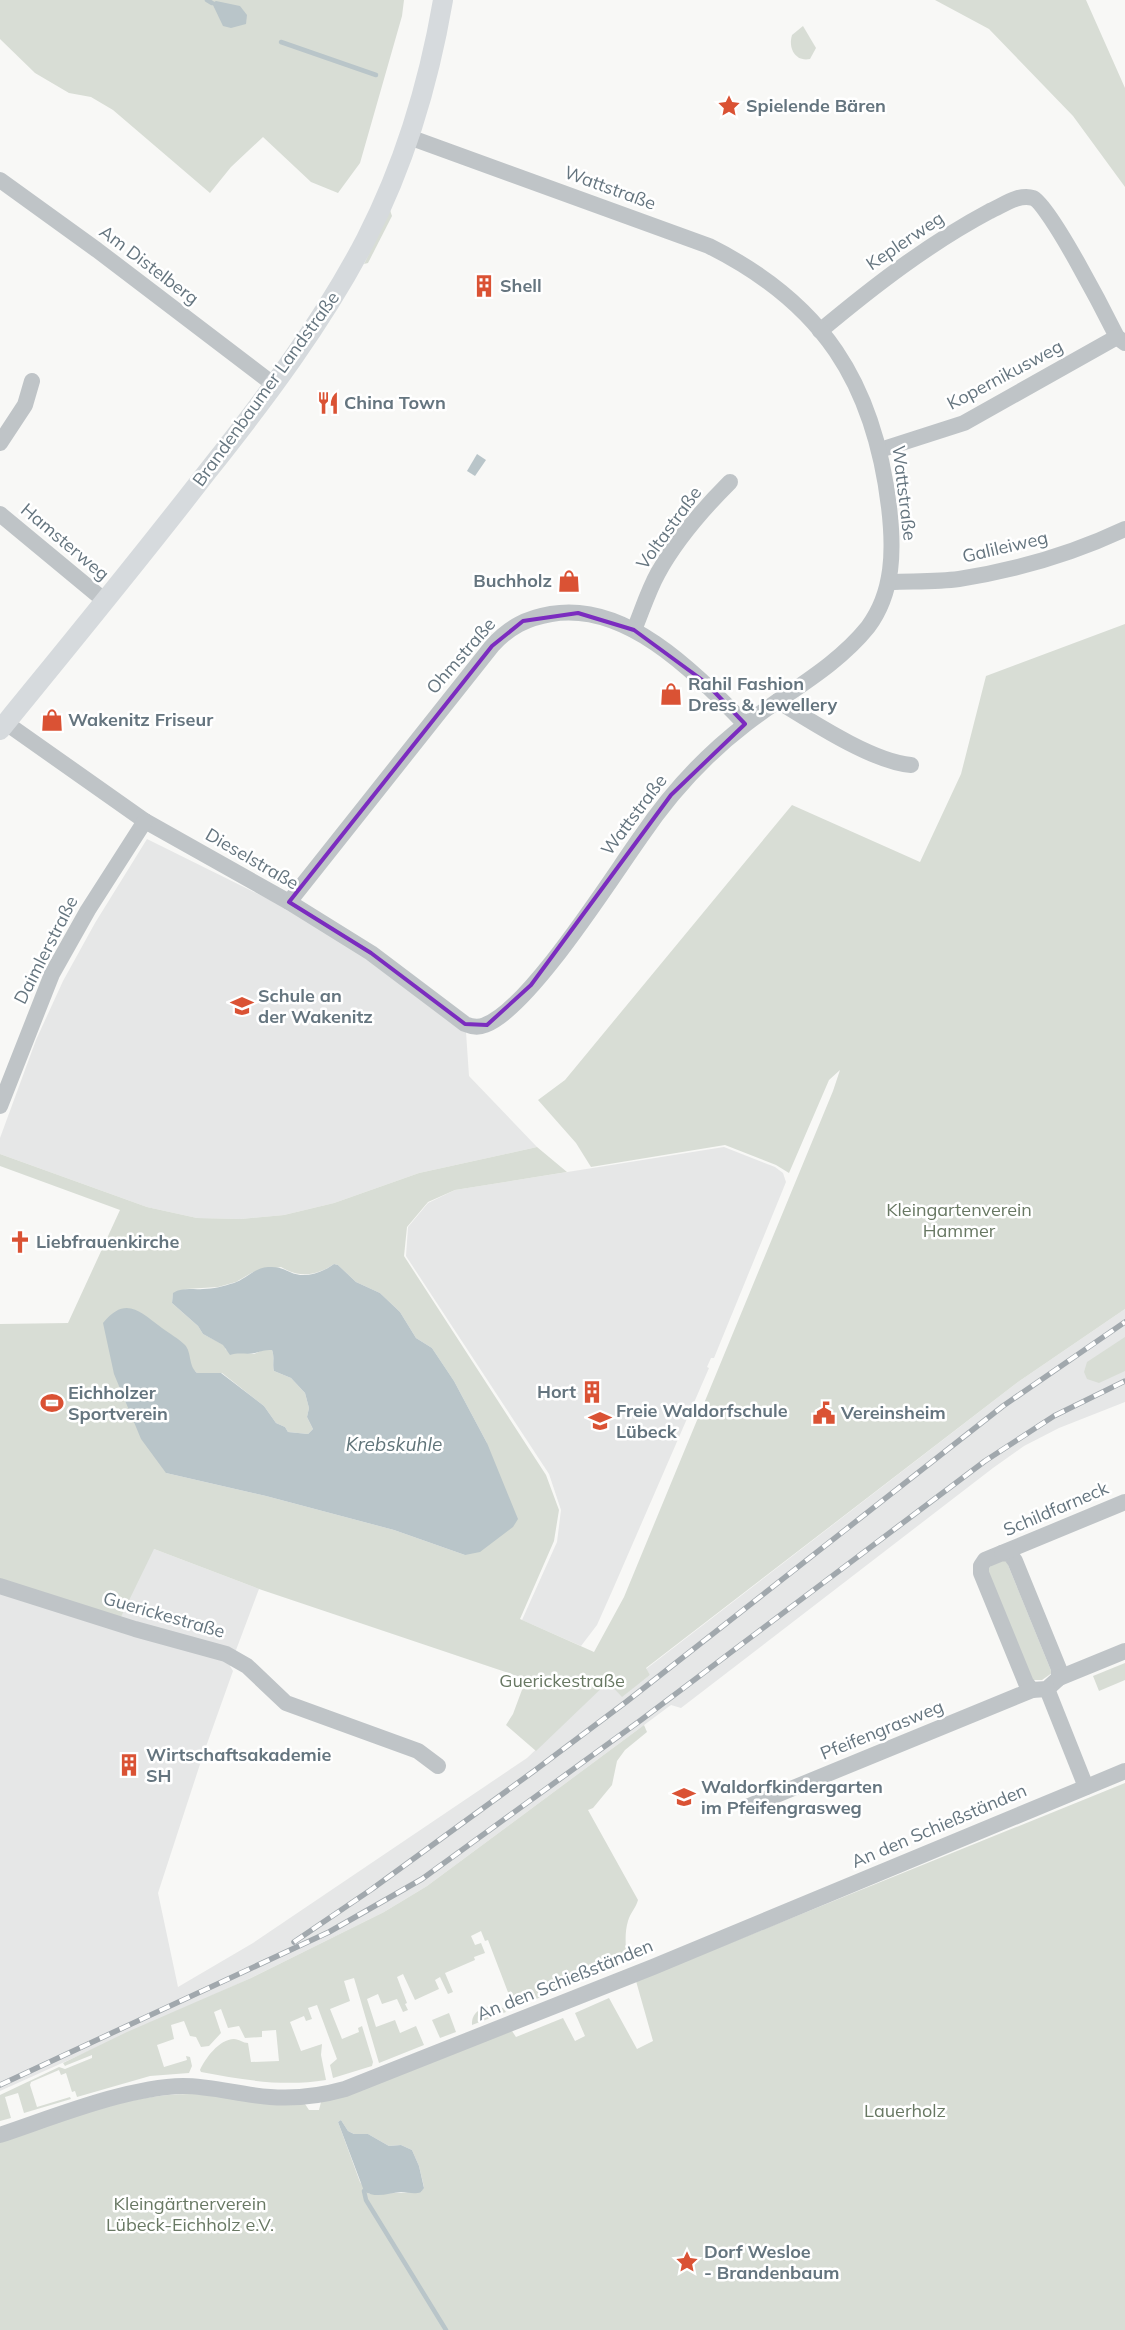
<svg xmlns="http://www.w3.org/2000/svg" width="1125" height="2330" font-family="Mulish,sans-serif">
<rect width="100%" height="100%" fill="#f8f8f6"/>
<g fill="#e6e7e7">
<path d="M 147,839 L 286,908 L 367,957 L 466,1032 L 469,1076 L 537,1147 L 419,1173 L 334,1203 L 284,1215 L 241,1219 L 197,1218 L 147,1207 L 0,1154 L 0,1138 L 36,1040 L 63,981 L 95,923 Z"/>
<path d="M 724,1147 L 775,1167 L 783,1173 L 786,1182 L 714,1358 L 711,1358 L 707,1367 L 709,1368 L 613,1589 L 597,1625 L 581,1646 L 522,1620 L 557,1542 L 561,1510 L 549,1474 L 406,1256 L 408,1227 L 428,1203 L 455,1190 Z"/>
<path d="M 1125,1309 L 1125,1402 L 1059,1428 L 1024,1446 L 993,1468 L 681,1708 L 671,1705 L 427,1886 L 384,1912 L 251,1978 L 0,2091 L 0,1586 L 154,1549 L 259,1589 L 230,1666 L 233,1671 L 203,1755 L 158,1893 L 178,1987 L 253,1943 L 527,1758 L 608,1681 L 622,1696 L 650,1675 L 646,1669 L 1018,1382 Z"/>
</g>
<g fill="#d8ddd5" fill-rule="evenodd">
<path d="M 0,0 L 404,0 L 402,16 L 360,163 L 338,193 L 311,182 L 263,137 L 231,167 L 210,193 L 113,110 L 91,97 L 69,93 L 35,73 L 0,39 Z"/>
<path d="M 935,0 L 1086,0 L 1125,88 L 1125,187 L 1073,116 L 989,29 Z"/>
<path d="M 803,26 L 816,48 L 810,59 C 795,62 788,48 792,35 Z"/>
<path d="M 390,210 L 392,216 L 368,263 L 364,264 Z"/>
<path d="M 1125,624 L 1125,1309 L 1018,1382 L 646,1668 L 650,1675 L 622,1697 L 608,1682 L 536,1751 L 506,1725 L 513,1714 L 526,1679 L 259,1589 L 154,1549 L 118,1623 L 0,1586 L 0,1324 L 68,1323 L 120,1210 L 0,1166 L 0,1154 L 147,1207 L 197,1218 L 241,1219 L 284,1215 L 334,1203 L 419,1173 L 537,1147 L 567,1172 L 455,1190 L 428,1202 L 407,1227 L 404,1256 L 546,1475 L 559,1510 L 554,1541 L 520,1619 L 594,1652 L 624,1597 L 833,1091 L 840,1070 L 829,1080 L 789,1173 L 776,1165 L 725,1145 L 591,1167 L 576,1143 L 538,1100 L 565,1080 L 792,805 L 920,862 L 961,774 L 986,676 ZM 334,1264 L 338,1265 L 356,1282 L 380,1293 L 400,1312 L 416,1338 L 432,1348 L 454,1381 L 487,1443 L 465,1555 L 394,1530 L 266,1496 L 166,1473 L 191,1368 L 197,1373 L 222,1373 L 264,1406 L 276,1423 L 285,1427 L 288,1432 L 308,1434 L 313,1429 L 307,1417 L 309,1408 L 305,1393 L 291,1378 L 274,1371 C 272,1363 275,1358 272,1350 L 263,1350 L 254,1354 L 226,1350 L 224,1345 L 203,1334 L 198,1326 L 172,1303 L 173,1294 L 186,1289 L 218,1287 L 236,1282 L 253,1272 L 281,1267 C 298,1278 317,1276 334,1264 Z"/>
<path d="M 1125,1337 L 1125,1371 L 1099,1383 L 1087,1379 L 1084,1372 L 1087,1362 Z"/>
<path d="M 1006,1560 L 1052,1673 L 1042,1680 L 1031,1680 L 987,1578 C 988,1564 993,1563 1006,1560 Z"/>
<path d="M 1125,1663 L 1125,1680 L 1099,1691 L 1093,1676 Z"/>
<path d="M 644,1725 L 647,1732 L 625,1750 L 617,1761 L 612,1785 L 593,1808 L 588,1810 L 638,1900 C 636,1908 630,1913 628,1921 C 624,1934 626,1949 627,1962 L 514,2008 L 488,1940 L 485,1941 L 481,1931 L 471,1936 L 475,1945 L 481,1943 L 485,1953 L 474,1957 L 475,1960 L 445,1973 L 453,1992 L 448,1994 L 440,1977 L 435,1980 L 439,1989 L 415,2000 L 403,1974 L 397,1977 L 407,2003 L 405,2004 L 408,2010 L 403,2012 L 397,1999 L 382,2004 L 378,1994 L 367,1999 L 376,2027 L 395,2020 L 400,2033 L 416,2026 L 424,2045 L 379,2063 L 354,1978 L 344,1981 L 350,2001 L 330,2009 L 342,2039 L 359,2032 L 358,2028 L 362,2026 L 373,2062 L 372,2066 L 333,2078 L 330,2065 L 337,2059 L 317,2005 L 308,2008 L 312,2019 L 306,2021 L 304,2016 L 290,2022 L 301,2051 L 322,2044 L 321,2055 L 326,2080 C 284,2087 243,2080 201,2072 L 200,2070 C 205,2059 219,2039 234,2039 C 239,2039 243,2043 248,2043 L 251,2062 L 279,2061 L 276,2030 L 262,2031 L 262,2037 L 245,2038 L 239,2026 L 228,2028 L 221,2009 L 214,2012 L 221,2033 L 209,2046 L 201,2047 L 196,2037 L 190,2036 L 184,2021 L 171,2025 L 174,2039 L 157,2045 L 164,2067 L 187,2060 L 186,2056 L 190,2057 L 192,2066 L 189,2073 L 150,2076 L 77,2097 L 75,2091 L 72,2092 L 66,2073 L 61,2075 L 59,2070 L 31,2082 L 30,2085 L 37,2107 L 70,2097 L 71,2099 L 24,2113 L 18,2093 L 5,2097 L 11,2118 L 0,2121 L 0,2095 L 59,2067 L 65,2069 L 92,2058 L 92,2055 L 67,2065 L 65,2066 L 63,2063 L 127,2032 L 251,1978 L 384,1912 L 427,1886 Z"/>
<path d="M 1125,1783 L 1125,2330 L 0,2330 L 0,2142 C 54,2125 111,2100 168,2095 C 213,2091 260,2100 305,2104 L 309,2110 L 319,2110 L 321,2102 L 512,2031 L 516,2037 L 563,2018 L 575,2041 L 585,2036 L 575,2013 L 609,1998 L 637,2049 L 653,2041 L 636,1981 ZM 341,2120 L 348,2131 L 354,2134 L 368,2134 L 389,2146 L 401,2145 L 412,2150 L 419,2166 L 424,2187 L 421,2192 L 369,2194 L 360,2182 L 338,2122 Z"/>
<path d="M 494,2005 L 503,2008 L 506,2012 L 472,2025 C 471,2012 482,2007 494,2005 Z"/>
<path d="M 449,2013 L 456,2032 L 440,2038 L 432,2020 Z"/>
</g>
<g fill="#b9c5c9">
<path d="M 216,1 L 240,6 L 247,15 L 246,24 L 231,28 L 223,26 L 212,3 Z"/>
<path d="M 477,454 L 486,460 L 475,476 L 467,471 Z"/>
<path d="M 334,1264 L 338,1265 L 356,1282 L 380,1293 L 400,1312 L 416,1338 L 432,1348 L 454,1381 L 487,1443 L 518,1519 L 513,1527 L 480,1552 L 465,1555 L 394,1530 L 266,1496 L 166,1473 L 141,1439 L 114,1374 L 103,1323 C 126,1295 140,1312 162,1328 C 169,1333 179,1339 185,1345 C 192,1353 188,1365 197,1373 L 221,1373 L 264,1406 L 276,1423 L 285,1427 L 288,1432 L 308,1434 L 313,1429 L 307,1417 L 309,1408 L 305,1393 L 291,1378 L 274,1371 C 272,1364 275,1358 272,1350 C 264,1350 262,1351 255,1353 C 247,1355 239,1352 230,1355 L 223,1345 L 203,1334 L 198,1326 L 172,1303 L 173,1293 C 183,1287 192,1290 203,1289 C 213,1289 224,1286 234,1283 C 246,1279 254,1268 268,1267 C 279,1267 281,1268 290,1272 C 304,1279 322,1273 334,1264 Z"/>
<path d="M 341,2120 L 348,2131 L 354,2134 L 368,2134 L 389,2146 L 401,2145 L 412,2150 L 419,2166 L 424,2188 L 421,2192 C 414,2195 408,2192 401,2192 C 388,2193 376,2199 364,2191 L 338,2122 Z"/>
</g>
<g fill="none" stroke-linecap="round" stroke-linejoin="round">
<g stroke="#b9c5c9" stroke-width="4.5">
<path d="M 207,0 L 212,3"/>
<path d="M 281,42 L 376,75"/>
<path d="M 364,2191 L 366,2200 L 446,2330"/>
</g>
<g stroke="#bfc4c7" stroke-width="16">
<path d="M 0,180 L 97,250 L 273,384"/>
<path d="M 820,331 C 874,286 928,244 990,211 C 1002,206 1019,193 1033,198 C 1049,204 1106,315 1117,337 L 1125,343"/>
<path d="M 0,443 L 25,405 L 32,381"/>
<path d="M 880,450 L 964,423 L 1117,337"/>
<path d="M 0,514 L 105,601"/>
<path d="M 890,582 C 913,581 937,582 959,579 C 1017,570 1072,554 1125,529"/>
<path d="M 634,630 C 642,611 648,591 658,573 C 676,540 704,508 730,482"/>
<path d="M 778,701 C 812,722 873,762 911,765"/>
<path d="M 6,723 L 145,821 L 289,902 L 371,953 L 465,1024 C 472,1027 478,1028 485,1025 C 529,1009 610,880 640,838 C 669,795 704,756 746,724 C 787,692 835,668 868,627 C 894,592 894,549 889,507 C 874,383 823,303 709,246 L 409,137"/>
<path d="M 289,902 L 492,646 C 509,627 527,618 551,614 C 628,601 697,675 745,724"/>
<path d="M 0,1106 L 52,974 L 88,910 L 145,821"/>
<path d="M 1002,1553 L 1010,1554 L 1015,1561 L 1059,1669 L 1059,1678 L 1047,1689 L 1032,1690 L 1026,1683 L 981,1573 L 981,1566 L 985,1560 Z"/>
<path d="M 1002,1553 L 1125,1502"/>
<path d="M 0,1586 L 135,1629 L 226,1654 L 247,1666 L 286,1703 L 418,1751 L 438,1766"/>
<path d="M 1059,1678 L 1125,1651"/>
<path d="M 1047,1689 L 1086,1787"/>
<path d="M 747,1807 L 1032,1690"/>
<path d="M 0,2135 C 54,2117 127,2087 183,2086 C 213,2086 240,2095 270,2097 C 295,2099 320,2096 345,2089 L 653,1967 L 1125,1771"/>
</g>
<path stroke="#d6dadd" stroke-width="20" d="M 0,730 C 70,644 140,559 207,472 C 265,399 323,322 366,239 C 404,165 429,82 443,0"/>
<defs>
<g id="rail">
<path d="M 294,1942 L 372,1889 L 534,1771 L 626,1702 L 1003,1406 L 1125,1322"/>
<path d="M 0,2085 L 329,1932 L 422,1879 L 641,1720 L 985,1461 L 1054,1416 L 1125,1381"/>
</g>
</defs>
<use href="#rail" stroke="#a1a8ad" stroke-width="5.5"/>
<use href="#rail" stroke="#fff" stroke-width="4" stroke-dasharray="11" stroke-linecap="butt"/>
</g>
<path fill="none" stroke="#7b2cbf" stroke-width="4" stroke-linejoin="round" d="M 578,613 L 634,630 L 705,682 L 745,724 L 671,795 L 531,985 L 487,1025 L 465,1024 L 371,953 L 289,902 L 492,646 L 523,621 Z"/>
<defs>
<symbol id="sight-bare" viewBox="-9 -9 18 18"><path d="M0-6L1.8-2.2L6-1.7L2.9 1.2L3.7 5.4L0 3.3L-3.7 5.4L-2.9 1.2L-6-1.7L-1.8-2.2Z" fill="#da5234" stroke="#fff" stroke-width="2.5" paint-order="stroke"/></symbol>
<symbol id="building-bare" viewBox="-9 -9 18 18"><path d="M-4-6H4V6H1V3H-1V6H-4ZM-2.5-4.3h1.7v1.8h-1.7ZM.8-4.3h1.7v1.8H.8ZM-2.5-1h1.7V.8h-1.7ZM.8-1h1.7V.8H.8Z" fill="#da5234" stroke="#fff" stroke-width="2.5" paint-order="stroke"/></symbol>
<symbol id="restaurant-bare" viewBox="-9 -9 18 18"><path d="M-5-6h1v4h1v-4h1v4h1v-4h1v5L-1.5 .5V6h-2V.5L-5-1ZM5-6V6H3V1.5H1.5Q1.5-4 5-6Z" fill="#da5234" stroke="#fff" stroke-width="2.5" paint-order="stroke"/></symbol>
<symbol id="shop-bare" viewBox="-9 -9 18 18"><path d="M-5-2.5h2.3a2.7 3.5 0 0 1 5.4 0H5L5.5 6h-11ZM-1.5-2.5h3a1.5 2.3 0 0 0-3 0Z" fill="#da5234" stroke="#fff" stroke-width="2.5" paint-order="stroke"/></symbol>
<symbol id="school-bare" viewBox="-9 -9 18 18"><path d="M0-5L7-2L0 1L-7-2ZM-4 1L0 2.5L4 1V4Q0 6-4 4Z" fill="#da5234" stroke="#fff" stroke-width="2.5" paint-order="stroke"/></symbol>
<symbol id="church-bare" viewBox="-9 -9 18 18"><path d="M-1.2-6h2.4v3.5h3.3v2.4h-3.3V6h-2.4V-.1h-3.3v-2.4h3.3Z" fill="#da5234" stroke="#fff" stroke-width="2.5" paint-order="stroke"/></symbol>
<symbol id="stadium-bare" viewBox="-9 -9 18 18"><path d="M0-5a6.5 5 0 1 0 0 10a6.5 5 0 1 0 0-10ZM-3.5-1.8h7v3.6h-7Z" fill="#da5234" stroke="#fff" stroke-width="2.5" paint-order="stroke"/></symbol>
<symbol id="civic-bare" viewBox="-9 -9 18 18"><path d="M-.6-6.5H3V-4.5H.6V-3L4-1V1h2V6H-6V1h2V-1L-.6-3ZM-1.2 2.5V6h2.4V2.5Z" fill="#da5234" stroke="#fff" stroke-width="2.5" paint-order="stroke"/></symbol>
</defs>
<g fill-rule="evenodd">
<use href="#sight-bare" x="713" y="90" width="32" height="32"/>
<use href="#building-bare" x="468" y="270" width="32" height="32"/>
<use href="#restaurant-bare" x="312" y="387" width="32" height="32"/>
<use href="#shop-bare" x="553" y="565" width="32" height="32"/>
<use href="#shop-bare" x="655" y="678" width="32" height="32"/>
<use href="#shop-bare" x="36" y="704" width="32" height="32"/>
<use href="#school-bare" x="226" y="990" width="32" height="32"/>
<use href="#church-bare" x="4" y="1226" width="32" height="32"/>
<use href="#building-bare" x="576" y="1376" width="32" height="32"/>
<use href="#stadium-bare" x="36" y="1387" width="32" height="32"/>
<use href="#civic-bare" x="808" y="1397" width="32" height="32"/>
<use href="#school-bare" x="584" y="1405" width="32" height="32"/>
<use href="#building-bare" x="113" y="1749" width="32" height="32"/>
<use href="#school-bare" x="668" y="1781" width="32" height="32"/>
<use href="#sight-bare" x="671" y="2246" width="32" height="32"/>
</g>
<g text-anchor="middle" stroke-width="5" stroke-linejoin="round" paint-order="stroke">
<g font-size="18" font-weight="bold" fill="#65757f" stroke="#fff" text-anchor="start">
<text x="746" y="112">Spielende Bären</text>
<text x="500" y="292">Shell</text>
<text x="344" y="409">China Town</text>
<text x="552" y="587" text-anchor="end">Buchholz</text>
<text x="688" y="690">Rahil Fashion<tspan x="688" dy="21">Dress &amp; Jewellery</tspan></text>
<text x="68" y="726">Wakenitz Friseur</text>
<text x="258" y="1002">Schule an<tspan x="258" dy="21">der Wakenitz</tspan></text>
<text x="36" y="1248">Liebfrauenkirche</text>
<text x="576" y="1398" text-anchor="end">Hort</text>
<text x="68" y="1399">Eichholzer<tspan x="68" dy="21">Sportverein</tspan></text>
<text x="616" y="1417">Freie Waldorfschule<tspan x="616" dy="21">Lübeck</tspan></text>
<text x="841" y="1419">Vereinsheim</text>
<text x="146" y="1761">Wirtschaftsakademie<tspan x="146" dy="21">SH</tspan></text>
<text x="701" y="1793">Waldorfkindergarten<tspan x="701" dy="21">im Pfeifengrasweg</tspan></text>
<text x="704" y="2258">Dorf Wesloe<tspan x="704" dy="21">- Brandenbaum</tspan></text>
</g>
<g font-size="18" fill="#65757f" stroke="#fff">
<text transform="translate(610 188) rotate(20)" y="6">Wattstraße</text>
<text transform="translate(905 241) rotate(-34)" y="6">Keplerweg</text>
<text transform="translate(149 265) rotate(37)" y="6">Am Distelberg</text>
<text transform="translate(1005 375) rotate(-28)" y="6">Kopernikusweg</text>
<text transform="translate(266 389) rotate(-54)" y="6">Brandenbaumer Landstraße</text>
<text transform="translate(904 493) rotate(83)" y="6">Wattstraße</text>
<text transform="translate(669 528) rotate(-54)" y="6">Voltastraße</text>
<text transform="translate(65 542) rotate(40)" y="6">Hamsterweg</text>
<text transform="translate(1005 547) rotate(-13)" y="6">Galileiweg</text>
<text transform="translate(461 656) rotate(-49)" y="6">Ohmstraße</text>
<text transform="translate(634 815) rotate(-53)" y="6">Wattstraße</text>
<text transform="translate(252 859) rotate(30)" y="6">Dieselstraße</text>
<text transform="translate(46 950) rotate(-63)" y="6">Daimlerstraße</text>
<text transform="translate(1056 1509) rotate(-23)" y="6">Schildfarneck</text>
<text transform="translate(164 1615) rotate(16)" y="6">Guerickestraße</text>
<text transform="translate(882 1730) rotate(-22)" y="6">Pfeifengrasweg</text>
<text transform="translate(939 1826) rotate(-23)" y="6">An den Schießständen</text>
<text transform="translate(565 1980) rotate(-22)" y="6">An den Schießständen</text>
</g>
<g font-size="18" fill="#687863" stroke="#fff">
<text x="959" y="1216">Kleingartenverein<tspan x="959" dy="21">Hammer</tspan></text>
<text x="562" y="1687">Guerickestraße</text>
<text x="905" y="2117">Lauerholz</text>
<text x="190" y="2210">Kleingärtnerverein<tspan x="190" dy="21">Lübeck-Eichholz e.V.</tspan></text>
</g>
<g font-size="19" font-style="italic" fill="#607479" stroke="#fff">
<text x="394" y="1451">Krebskuhle</text>
</g>
</g>
</svg>
